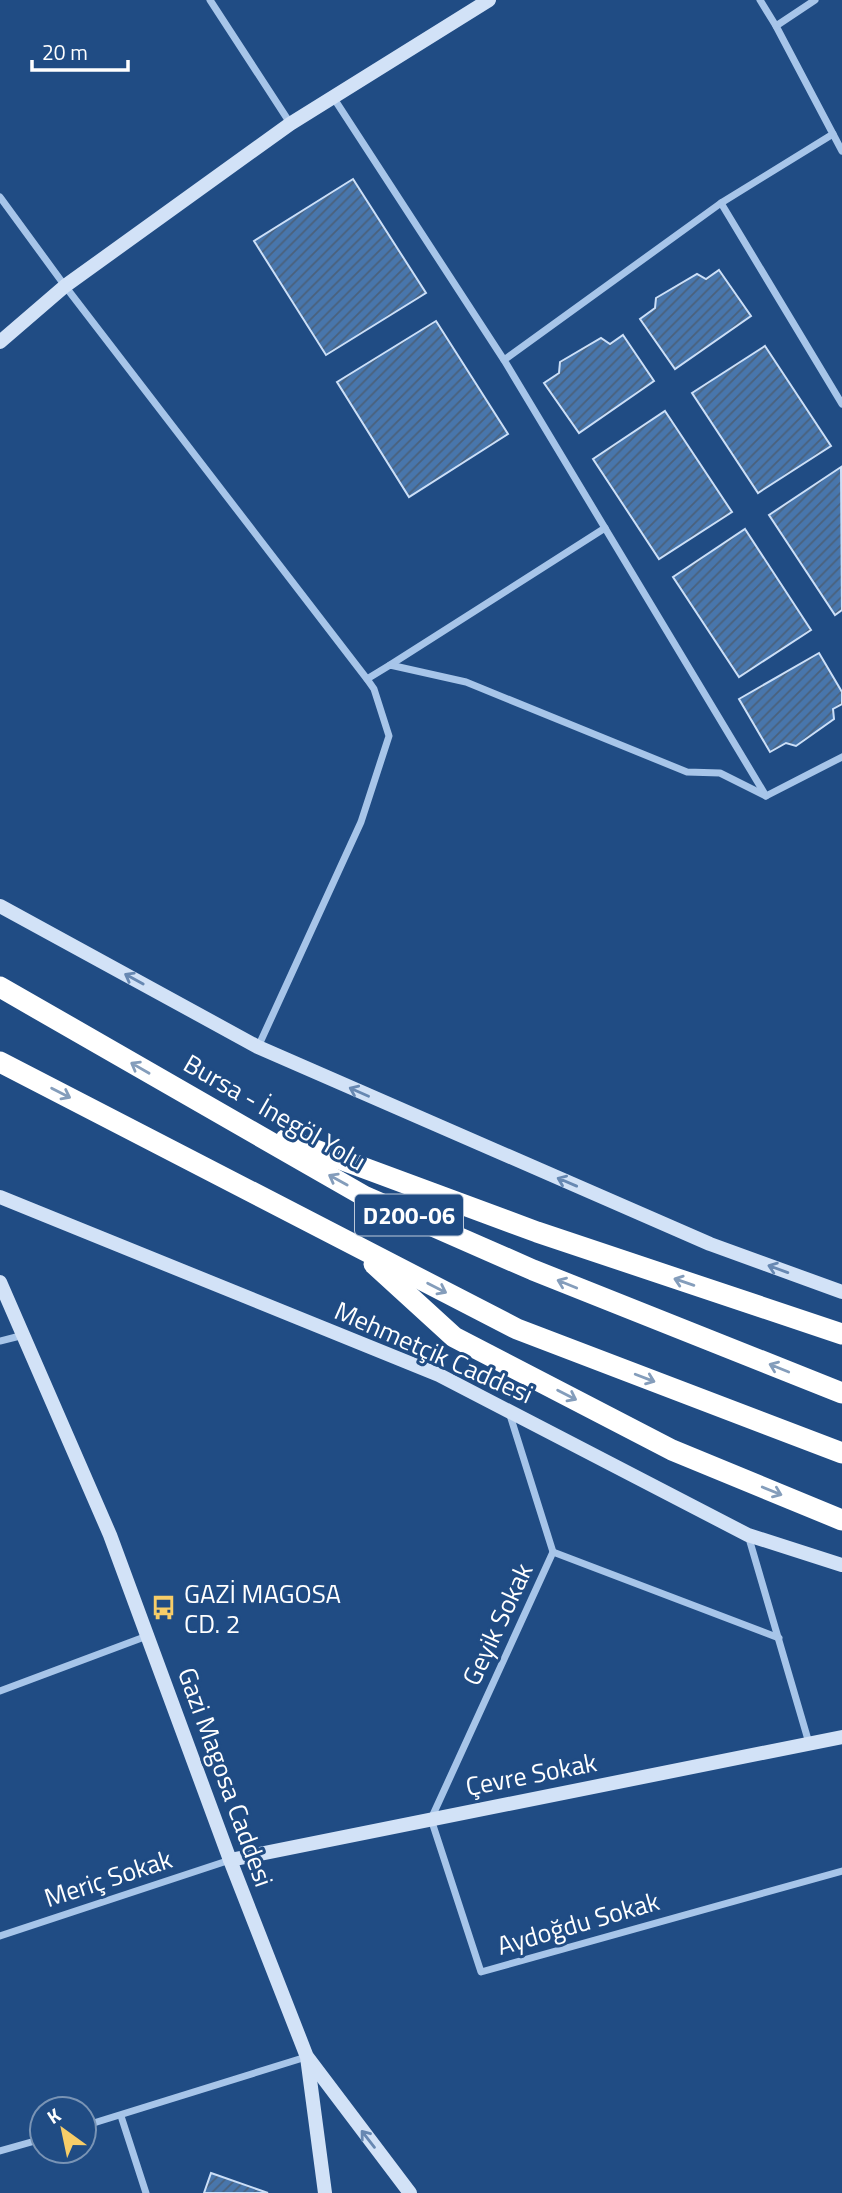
<svg xmlns="http://www.w3.org/2000/svg" width="842" height="2193" font-family="'Titillium Web',sans-serif">
<style>
.building{fill:url(#building-hatch);stroke:#ccdff7;stroke-width:2}
.lines{fill:none;stroke-linecap:round;stroke-linejoin:round}
.street{stroke:#a7c5e9;stroke-width:7}
.secondary{stroke:#d2e2f7;stroke-width:14}
.highway{stroke:#fff;stroke-width:21}
.oneway{stroke:#6788b2}
.oneway2{stroke:#849dbb}
.labels{text-anchor:middle;dominant-baseline:central;stroke-width:6;stroke-linejoin:round;paint-order:stroke}
.shield{fill:#204c84;stroke:#bcc9da;stroke-width:2}
.shield-label{font-size:24px;font-weight:bold;fill:#fff}
.street-label{font-size:26px;fill:#fff;stroke:#204c84}
.poi-label{font-size:26px;fill:#fff;stroke:#204c84;text-anchor:start}
</style>
<defs>
<pattern id="building-hatch" width="6" height="6" patternUnits="userSpaceOnUse" patternTransform="scale(1.75)"><rect width="6" height="6" fill="#4876ac"/><path d="M-1 1l2-2M0 6l6-6M5 7l2-2" fill="none" stroke="#4a617c"/></pattern>
</defs>
<rect width="100%" height="100%" fill="#204c84"/>
<g class="building">
<path d="M 353,179 L 426,293 L 326,355 L 254,241 Z"/>
<path d="M 719,270 L 751,316 L 675,369 L 640,319 L 655,308 L 656,298 L 697,274 L 706,279 Z"/>
<path d="M 436,321 L 508,434 L 409,497 L 337,382 Z"/>
<path d="M 623,335 L 654,381 L 579,433 L 544,383 L 559,373 L 560,362 L 601,338 L 610,344 Z"/>
<path d="M 765,346 L 831,446 L 758,493 L 692,393 Z"/>
<path d="M 665,411 L 732,512 L 659,559 L 593,459 Z"/>
<path d="M 841,467 L 842,610 L 835,615 L 769,515 Z"/>
<path d="M 745,529 L 811,630 L 739,677 L 673,577 Z"/>
<path d="M 819,653 L 842,692 L 842,704 L 833,709 L 834,719 L 796,746 L 786,743 L 770,752 L 739,699 Z"/>
<path d="M 211,2173 L 268,2193 L 204,2193 Z"/>
</g>
<g class="lines">
<g class="street">
<path d="M 210,0 L 290,123"/>
<path d="M 776,26 L 815,0"/>
<path d="M 333,97 L 504,360 L 766,796"/>
<path d="M 833,134 L 842,151"/>
<path d="M 0,197 L 65,286 L 367,679 L 374,689 L 389,736 L 361,822 L 258,1047"/>
<path d="M 721,203 L 842,404"/>
<path d="M 504,360 L 721,203 L 833,134 L 776,26 L 760,0"/>
<path d="M 390,665 L 605,528"/>
<path d="M 367,679 L 390,665 L 466,682 L 687,772 L 720,773 L 766,796 L 842,757"/>
<path d="M 0,1341 L 24,1335"/>
<path d="M 509,1412 L 553,1552"/>
<path d="M 748,1535 L 809,1743"/>
<path d="M 779,1638 L 553,1552 L 431,1819 L 481,1972 L 842,1871"/>
<path d="M 0,1691 L 147,1636"/>
<path d="M 0,1936 L 230,1860"/>
<path d="M 121,2116 L 146,2193"/>
<path d="M 84,2126 L 306,2057"/>
<path d="M 0,2151 L 42,2139"/>
</g>
<g class="secondary">
<path d="M 0,342 L 65,286 L 290,124 L 489,0"/>
<path d="M 0,906 L 258,1047 L 710,1244 L 842,1292"/>
<path d="M 0,1197 L 439,1375 L 748,1535 L 842,1565"/>
<path d="M 0,1282 L 110,1535 L 230,1860 L 307,2057 L 325,2193"/>
<path d="M 230,1860 L 842,1737"/>
<path d="M 308,2058 L 410,2193"/>
</g>
<g class="highway">
<path d="M 0,987 L 364,1196 L 533,1270 L 842,1393"/>
<path d="M 0,1062 L 517,1329 L 842,1453"/>
<path d="M 286,1139 L 537,1232 L 842,1334"/>
<path d="M 374,1264 L 454,1337 L 672,1450 L 842,1520"/>
</g>
</g>
<defs><path id="oneway-shaft" d="M-6 0H5M1.5-3L5.5 0L1.5 3" fill="none" stroke-width="1.6" stroke-linecap="round" stroke-linejoin="round" transform="scale(1.75)"/></defs>
<g class="oneway">
<use href="#oneway-shaft" transform="translate(134 979) rotate(-151)"/>
<use href="#oneway-shaft" transform="translate(359 1092) rotate(-156)"/>
<use href="#oneway-shaft" transform="translate(567 1182) rotate(-157)"/>
<use href="#oneway-shaft" transform="translate(778 1269) rotate(-160)"/>
<use href="#oneway-shaft" transform="translate(368 2139) rotate(-128)"/>
</g>
<g class="oneway2">
<use href="#oneway-shaft" transform="translate(140 1068) rotate(-150)"/>
<use href="#oneway-shaft" transform="translate(61 1093) rotate(27)"/>
<use href="#oneway-shaft" transform="translate(338 1180) rotate(-151)"/>
<use href="#oneway-shaft" transform="translate(684 1282) rotate(-161)"/>
<use href="#oneway-shaft" transform="translate(567 1284) rotate(-158)"/>
<use href="#oneway-shaft" transform="translate(437 1288) rotate(27)"/>
<use href="#oneway-shaft" transform="translate(779 1368) rotate(-158)"/>
<use href="#oneway-shaft" transform="translate(645 1378) rotate(21)"/>
<use href="#oneway-shaft" transform="translate(567 1395) rotate(27)"/>
<use href="#oneway-shaft" transform="translate(772 1491) rotate(22)"/>
</g>
<defs>
<symbol id="bus-bare" viewBox="-9 -9 18 18"><path d="M-5-6H5V4H4V6H2V4H-2V6H-4V4H-5ZM-3.5-4V0h7V-4ZM-3.5 1.2v1.5H-2V1.2ZM2 1.2v1.5H3.5V1.2Z" fill="#f7cd68" stroke="#204c84" stroke-width="2.5" paint-order="stroke"/></symbol>
</defs>
<g fill-rule="evenodd">
<use href="#bus-bare" x="146" y="1590" width="35" height="35"/>
</g>
<g class="labels">
<rect class="shield" x="355" y="1194.5" width="108" height="41" rx="5"/>
<g class="shield-label">
<text x="409" y="1215">D200-06</text>
</g>
<g class="street-label">
<text transform="translate(275 1112) rotate(30)">Bursa - İnegöl Yolu</text>
<text transform="translate(434 1352) rotate(24)">Mehmetçik Caddesi</text>
<text transform="translate(497 1624) rotate(-65)">Geyik Sokak</text>
<text transform="translate(531 1774) rotate(-11)">Çevre Sokak</text>
<text transform="translate(226 1777) rotate(70)">Gazi Magosa Caddesi</text>
<text transform="translate(108 1878) rotate(-18)">Meriç Sokak</text>
<text transform="translate(578 1923) rotate(-16)">Aydoğdu Sokak</text>
</g>
<g class="poi-label">
<text x="184" y="1593">GAZİ MAGOSA<tspan x="184" dy="30">CD. 2</tspan></text>
</g>
</g>
<g transform="translate(63 2130) rotate(327)"><circle r="33" fill="#204c84" stroke="#7994b5" stroke-width="2"/>
<path d="M0-5L12 26L0 18L-12 26Z" fill="#f7cd68"/>
<text y="-10" font-size="19" font-weight="bold" text-anchor="middle" fill="#ffffff">K</text>
</g>
<path d="M32 60v10h96v-10" fill="none" stroke="#ffffff" stroke-width="3.5"/>
<text x="42" y="60" font-size="21" fill="#ffffff" stroke="#204c84" stroke-width="5" paint-order="stroke">20 m</text>
</svg>
